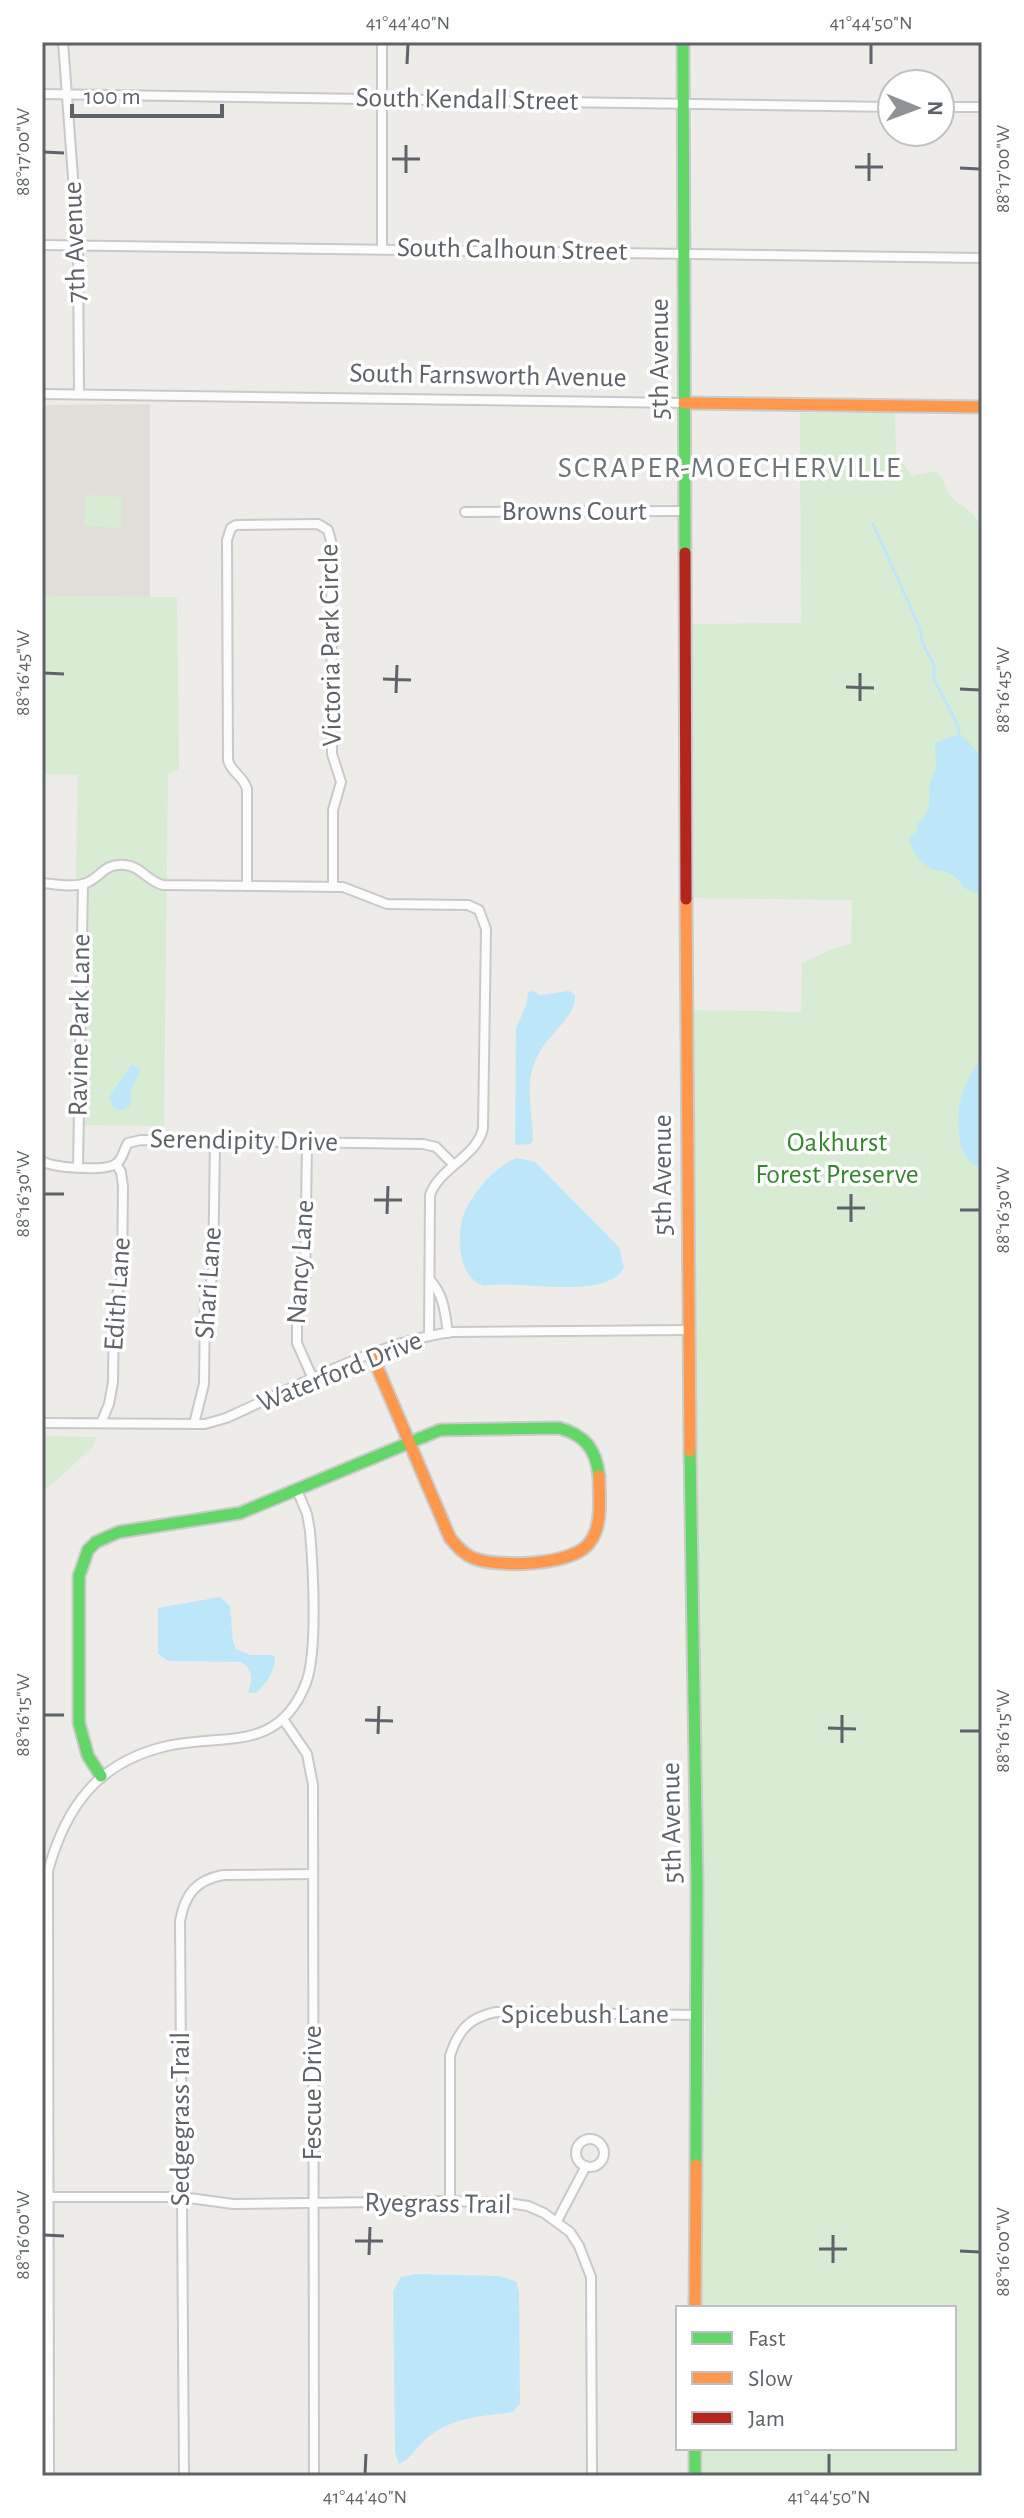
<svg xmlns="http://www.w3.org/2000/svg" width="1024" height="2518" font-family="'Alegreya Sans',sans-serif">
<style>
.education{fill:#e1ded9}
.green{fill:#d8ebd3}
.water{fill:#bde7f8}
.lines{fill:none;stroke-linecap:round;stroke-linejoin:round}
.stream{stroke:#bde7f8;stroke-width:3}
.street-casing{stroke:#cac9ca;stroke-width:12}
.fast-casing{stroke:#cacbcb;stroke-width:15}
.slow-casing{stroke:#cacbcb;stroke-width:15}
.jam-casing{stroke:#cacbcb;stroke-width:15}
.street{stroke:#fcfcfc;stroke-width:8}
.fast{stroke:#63d668;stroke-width:11}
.slow{stroke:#ff974d;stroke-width:11}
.jam{stroke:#b3261e;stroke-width:11}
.ticks{fill:none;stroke:#5d6368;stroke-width:3}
.labels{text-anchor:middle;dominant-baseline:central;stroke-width:7;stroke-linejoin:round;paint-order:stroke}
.street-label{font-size:28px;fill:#5d6368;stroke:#fff}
.park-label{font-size:28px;fill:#36862e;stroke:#fff}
.neighbourhood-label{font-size:30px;letter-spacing:2px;fill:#6e767a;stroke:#fff}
.neatline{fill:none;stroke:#5d6368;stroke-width:3}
.ticks-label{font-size:20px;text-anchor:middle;fill:#5d6368}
</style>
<rect width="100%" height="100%" fill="#eeece9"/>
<path class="education" d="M 150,404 L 150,597 L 42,596 L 42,405 Z"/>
<g class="green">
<path d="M 800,413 L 895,413 L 896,454 L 912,476 L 936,471 C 945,478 943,486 949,494 C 958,506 969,506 978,522 L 982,522 L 982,2476 L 703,2476 L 703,2448 L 954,2448 L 954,2308 L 702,2308 L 705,2025 L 691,1010 L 801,1012 L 802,963 L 834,948 L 851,944 L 852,900 L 691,898 L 689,624 L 801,623 Z"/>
<path d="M 86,495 L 122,497 L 121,528 L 84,526 Z"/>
<path d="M 42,596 L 177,597 L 179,770 L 168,774 L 164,1126 L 84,1125 L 88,879 L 76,877 L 78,775 L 42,774 Z"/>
<path d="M 42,1436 L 96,1437 L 93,1447 L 42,1493 Z"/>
</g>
<g class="water">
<path d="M 959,734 L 969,742 L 982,759 L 982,894 C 957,889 967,885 951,874 C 944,870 939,872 932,869 C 921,864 912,852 909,839 L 917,831 L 917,823 L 922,821 L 929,807 L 930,784 L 936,768 L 935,743 Z"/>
<path d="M 532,991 L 540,995 L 569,991 L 575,995 C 578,1014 548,1035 539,1053 C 522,1085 533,1108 533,1141 L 530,1144 L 515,1145 L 516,1028 L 527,1003 L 528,992 Z"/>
<path d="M 982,1058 L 982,1167 C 957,1165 956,1121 960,1102 C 963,1086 972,1071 982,1058 Z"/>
<path d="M 132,1064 L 139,1068 L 140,1072 L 132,1086 L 130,1106 L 120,1111 L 113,1107 L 109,1097 Z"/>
<path d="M 517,1158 L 535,1162 L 619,1247 L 624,1267 C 607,1302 519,1279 484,1286 C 456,1277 455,1229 467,1207 C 476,1189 498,1164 517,1158 Z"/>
<path d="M 220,1597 L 230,1606 L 233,1642 L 236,1649 L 250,1655 L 272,1655 L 275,1657 C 275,1672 267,1683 256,1693 L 248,1693 C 252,1681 254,1670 241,1662 L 169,1661 L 158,1654 L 158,1608 Z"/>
<path d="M 416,2274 L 500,2276 L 517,2282 L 519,2293 L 520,2403 L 513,2412 C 482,2416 452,2417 427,2438 C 417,2446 410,2460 399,2464 L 395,2453 L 393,2291 L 401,2277 Z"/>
</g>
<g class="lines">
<path class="stream" d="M 873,524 L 919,626 L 923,644 L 934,665 L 934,679 L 958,726 L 959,734"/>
<defs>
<g id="street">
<path d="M 63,42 L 78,245 L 79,394"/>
<path d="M 382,42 L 382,249"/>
<path d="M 42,94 L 892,107"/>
<path d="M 940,107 L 982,107"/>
<path d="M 42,245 L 982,258"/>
<path d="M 42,394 L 684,403"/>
<path d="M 465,512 L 683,511"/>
<path d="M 42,883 C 55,884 74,888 86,883 C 102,877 103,863 125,865 C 141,866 148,882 163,885 L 343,887 L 387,904 L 468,905 L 479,910 L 486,929 L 483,1128 C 478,1156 439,1168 430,1195 L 429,1335"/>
<path d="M 247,886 L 247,789 C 243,775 231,773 228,760 L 227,540 L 231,528 L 236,525 L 318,524 L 328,530 L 331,541 L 332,754 L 341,782 L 333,810 L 333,887"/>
<path d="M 307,1142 L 305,1281 L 297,1306 L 297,1343 L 313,1379"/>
<path d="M 42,1161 C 52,1168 102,1171 114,1165 C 123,1161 123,1150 128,1143 L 141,1140 L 423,1144 L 436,1147 L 454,1165"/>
<path d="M 78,1167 L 83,884"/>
<path d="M 430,1280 C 444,1295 445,1313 448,1333"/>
<path d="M 42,1423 L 205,1424 L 226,1418 C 296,1387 377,1342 452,1332 L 688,1330"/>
<path d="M 101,1423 L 109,1404 L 113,1382 L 114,1306 L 122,1277 L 123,1186 L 121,1172 L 116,1164"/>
<path d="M 194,1424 L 204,1384 L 205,1300 L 213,1275 L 215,1141"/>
<path d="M 283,1719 L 307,1754 L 313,1785 L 314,2476"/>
<circle cx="590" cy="2153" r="14"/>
<path d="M 49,2197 L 182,2197 L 233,2204 L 450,2201 L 508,2203 L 528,2206 L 544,2213 L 570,2232 L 579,2246 L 591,2277 L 592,2476"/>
<path d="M 450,2201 L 450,2056 C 458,2030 470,2017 496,2012 L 696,2015"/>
<path d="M 557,2221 L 586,2166"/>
<path d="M 49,2476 L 48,1871 C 66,1806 98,1762 167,1746 C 224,1733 278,1754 306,1683 C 318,1652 313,1566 310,1531 L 307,1514 L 297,1490"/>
<path d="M 184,2476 L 180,1921 C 185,1894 196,1880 223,1875 L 313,1874"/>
</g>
<g id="fast">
<path d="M 683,42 L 685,553"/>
<path d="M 690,1451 L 697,1884 L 696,2165"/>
<path d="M 101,1776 L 88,1756 L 79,1723 L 79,1576 L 88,1550 L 96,1542 L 119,1532 L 240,1513 L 440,1430 L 559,1428 C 585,1435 596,1449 599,1476"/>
<path d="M 695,2448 L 695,2476"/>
</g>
<g id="slow">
<path d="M 684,403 L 982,407"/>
<path d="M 686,899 L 690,1451"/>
<path d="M 372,1355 L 450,1538 C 457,1546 463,1554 473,1558 C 498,1568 574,1566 590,1542 C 603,1525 599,1497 599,1476"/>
<path d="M 695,2308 L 696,2165"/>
</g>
<path id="jam" d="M 685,553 L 686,899"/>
</defs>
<use href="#street" class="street-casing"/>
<use href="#fast" class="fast-casing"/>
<use href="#slow" class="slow-casing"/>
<use href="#jam" class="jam-casing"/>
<use href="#street" class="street"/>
<use href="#fast" class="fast"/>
<use href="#slow" class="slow"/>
<use href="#jam" class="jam"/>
</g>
<path class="ticks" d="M 407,64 L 408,44M 871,64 L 871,44M 44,152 L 64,153M 392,159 L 420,159M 855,167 L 883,167M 960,168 L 980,169M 406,173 L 406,145M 869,181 L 869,153M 44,673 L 64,674M 383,679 L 411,680M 846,687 L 874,688M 960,689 L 980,690M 396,693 L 397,665M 860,701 L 860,673M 44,1194 L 64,1194M 374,1200 L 402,1200M 837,1208 L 865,1208M 960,1210 L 980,1210M 387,1214 L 388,1186M 851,1222 L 851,1194M 44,1715 L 64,1715M 365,1720 L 393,1721M 828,1728 L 856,1729M 960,1731 L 980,1731M 378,1734 L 379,1706M 842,1743 L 842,1715M 44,2235 L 64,2236M 355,2241 L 383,2241M 819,2249 L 847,2249M 960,2251 L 980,2252M 369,2255 L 370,2227M 833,2263 L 833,2235M 365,2474 L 366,2454M 829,2474 L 829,2454"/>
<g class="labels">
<g class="street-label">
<text transform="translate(467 100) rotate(1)">South Kendall Street</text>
<text transform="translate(75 242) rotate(-92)">7th Avenue</text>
<text transform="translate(512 250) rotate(1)">South Calhoun Street</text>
<text transform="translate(660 359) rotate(-90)">5th Avenue</text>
<text transform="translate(488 376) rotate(1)">South Farnsworth Avenue</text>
<text x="574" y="512">Browns Court</text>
<text transform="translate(331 645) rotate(-91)">Victoria Park Circle</text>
<text transform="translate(80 1025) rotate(-89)">Ravine Park Lane</text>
<text transform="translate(244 1141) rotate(1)">Serendipity Drive</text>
<text transform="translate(663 1175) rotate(-90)">5th Avenue</text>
<text transform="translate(301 1262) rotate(-86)">Nancy Lane</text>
<text transform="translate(209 1283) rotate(-86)">Shari Lane</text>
<text transform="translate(118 1294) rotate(-86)">Edith Lane</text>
<text transform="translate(340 1372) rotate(-22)">Waterford Drive</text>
<text transform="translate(672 1823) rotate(-91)">5th Avenue</text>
<text x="585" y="2015">Spicebush Lane</text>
<text transform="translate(313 2093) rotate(-90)">Fescue Drive</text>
<text transform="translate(181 2119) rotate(-90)">Sedgegrass Trail</text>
<text transform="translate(438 2204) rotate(1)">Ryegrass Trail</text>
</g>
<g class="park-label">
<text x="837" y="1143">Oakhurst<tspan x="837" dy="32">Forest Preserve</tspan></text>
</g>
<g class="neighbourhood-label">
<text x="730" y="468">SCRAPER-MOECHERVILLE</text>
</g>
</g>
<rect width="1024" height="2518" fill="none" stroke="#ffffff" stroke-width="88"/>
<rect x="676" y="2306" width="280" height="144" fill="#ffffff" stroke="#bec1c3" stroke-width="2"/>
<rect x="692" y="2332" width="40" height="12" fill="#63d668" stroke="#bec1c3" stroke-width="2"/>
<text x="748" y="2346" font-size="24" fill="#5d6368">Fast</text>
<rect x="692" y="2372" width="40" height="12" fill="#ff974d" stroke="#bec1c3" stroke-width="2"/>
<text x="748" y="2386" font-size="24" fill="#5d6368">Slow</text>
<rect x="692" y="2412" width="40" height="12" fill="#b3261e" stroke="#bec1c3" stroke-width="2"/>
<text x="748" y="2426" font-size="24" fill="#5d6368">Jam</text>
<g transform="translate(916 108) rotate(91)"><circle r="38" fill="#ffffff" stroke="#bec1c3" stroke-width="2"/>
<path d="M0-6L14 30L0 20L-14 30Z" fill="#909395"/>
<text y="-12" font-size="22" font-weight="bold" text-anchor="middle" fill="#5d6368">N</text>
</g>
<path d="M72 104v12h150v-12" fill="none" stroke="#5d6368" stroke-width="4"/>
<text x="84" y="104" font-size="24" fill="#5d6368" stroke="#ffffff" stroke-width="6" paint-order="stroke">100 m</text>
<rect x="44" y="44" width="936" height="2430" class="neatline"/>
<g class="ticks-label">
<text x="408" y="29">41°44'40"N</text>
<text x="871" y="29">41°44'50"N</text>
<text transform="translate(22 152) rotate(-90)" y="7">88°17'00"W</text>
<text transform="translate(1002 169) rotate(-90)" y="7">88°17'00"W</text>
<text transform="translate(22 673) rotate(-90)" y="7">88°16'45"W</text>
<text transform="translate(1002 690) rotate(-90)" y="7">88°16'45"W</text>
<text transform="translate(22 1194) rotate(-90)" y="7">88°16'30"W</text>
<text transform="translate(1002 1210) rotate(-90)" y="7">88°16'30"W</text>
<text transform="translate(22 1715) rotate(-90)" y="7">88°16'15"W</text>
<text transform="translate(1002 1731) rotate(-90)" y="7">88°16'15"W</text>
<text transform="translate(22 2235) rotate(-90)" y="7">88°16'00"W</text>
<text transform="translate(1002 2252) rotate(-90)" y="7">88°16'00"W</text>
<text x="365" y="2503">41°44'40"N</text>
<text x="829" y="2503">41°44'50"N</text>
</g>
</svg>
